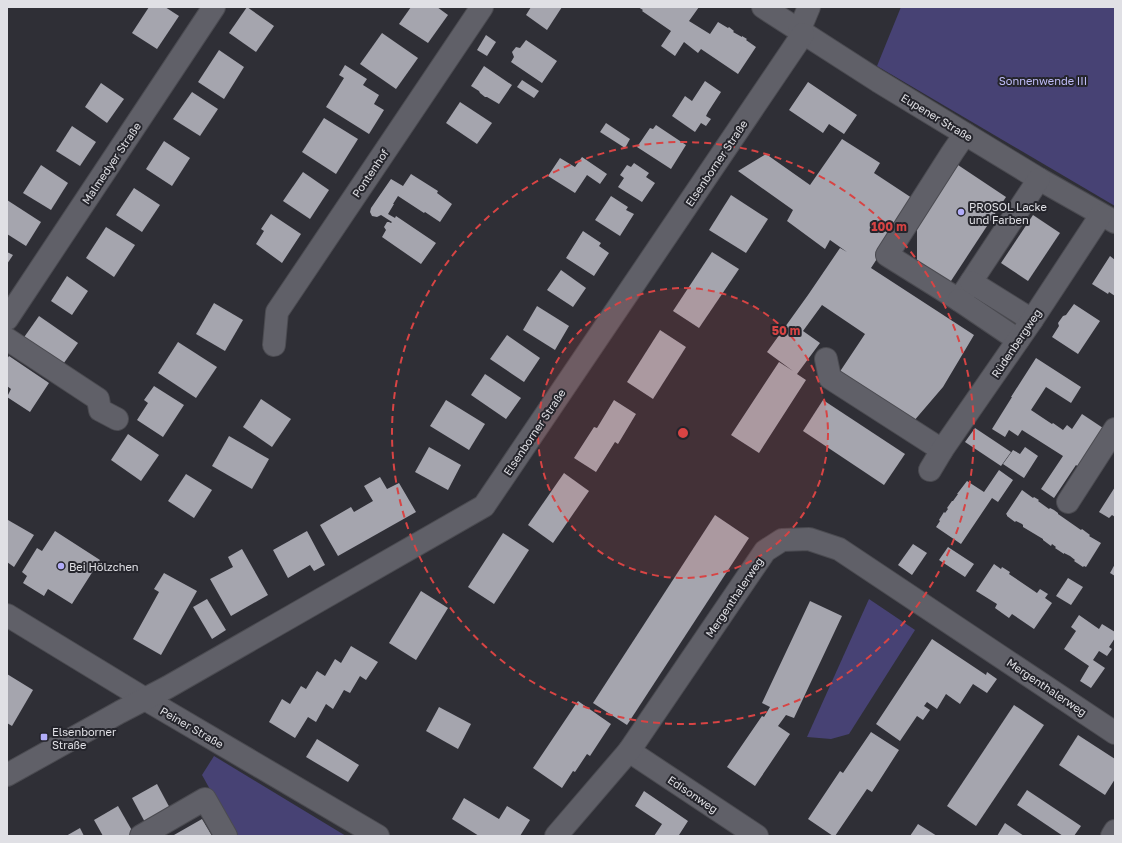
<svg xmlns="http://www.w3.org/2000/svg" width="1122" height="843" font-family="'Golos Text',sans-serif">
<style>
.green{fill:#474274}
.building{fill:#a5a5ae}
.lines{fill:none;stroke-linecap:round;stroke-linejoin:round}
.minor-casing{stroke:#4b4b51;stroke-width:24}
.minor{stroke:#606068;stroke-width:22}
.ring{fill:none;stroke:#d84444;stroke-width:2;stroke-dasharray:7 5}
.poi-dot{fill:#b2adf9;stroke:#25252c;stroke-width:1.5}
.labels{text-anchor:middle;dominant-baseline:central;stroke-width:4;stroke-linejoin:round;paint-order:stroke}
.park-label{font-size:11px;fill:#bfbcf7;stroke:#25252c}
.street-label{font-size:11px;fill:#e0e0e5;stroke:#25252c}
.poi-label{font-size:11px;fill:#e0e0e5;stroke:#25252c;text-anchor:start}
.centre{fill:#d84444;stroke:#25252c;stroke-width:2}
.ring-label{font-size:12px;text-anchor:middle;font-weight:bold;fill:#d84444;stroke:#25252c;stroke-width:4;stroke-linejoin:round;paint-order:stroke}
</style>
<rect width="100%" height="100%" fill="#2f2f36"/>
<g class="green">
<path d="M 901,7 L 1115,7 L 1115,206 L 877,66 Z"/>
<path d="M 869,599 L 915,630 L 849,734 L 831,739 L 807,737 Z"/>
<path d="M 214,756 L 346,836 L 236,836 L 202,775 Z"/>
</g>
<g class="building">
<path d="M 149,7 L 165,7 L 179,16 L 157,49 L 132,33 Z"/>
<path d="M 247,7 L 274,26 L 256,52 L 229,33 Z"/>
<path d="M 411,7 L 437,7 L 448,15 L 428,43 L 399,24 Z"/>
<path d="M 531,7 L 562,7 L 547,30 L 526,15 Z"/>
<path d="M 638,7 L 699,7 L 689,21 L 710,34 L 718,22 L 728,28 L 729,27 L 734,31 L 733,32 L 742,37 L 742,36 L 747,39 L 746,40 L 756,47 L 738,74 L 701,49 L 698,53 L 684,42 L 675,56 L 661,46 L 671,31 L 642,11 L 643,10 Z"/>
<path d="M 382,33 L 418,58 L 396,89 L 360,64 Z"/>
<path d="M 486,35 L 496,42 L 487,56 L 477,50 Z"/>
<path d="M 526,40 L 557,61 L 542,83 L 511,62 L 514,57 L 512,52 L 516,47 L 520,48 Z"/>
<path d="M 219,50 L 244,67 L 224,99 L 198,82 Z"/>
<path d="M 345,65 L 367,79 L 363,85 L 379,95 L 374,104 L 384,110 L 369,134 L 326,107 L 344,78 L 339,75 Z"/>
<path d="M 484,66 L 512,85 L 499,104 L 487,97 L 485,97 L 480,93 L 479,91 L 471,86 Z"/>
<path d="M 522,80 L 539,91 L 534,98 L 517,87 Z"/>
<path d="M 705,81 L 721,92 L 708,112 L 706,116 L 711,119 L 706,126 L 701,123 L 695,132 L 672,116 L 685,96 L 692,101 Z"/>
<path d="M 808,82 L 857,115 L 844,134 L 829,124 L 823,133 L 789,110 Z"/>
<path d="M 101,83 L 124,99 L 107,123 L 85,107 Z"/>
<path d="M 192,92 L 218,109 L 200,136 L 173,119 Z"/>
<path d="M 460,102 L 492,123 L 477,144 L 446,123 Z"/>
<path d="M 324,118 L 358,139 L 336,174 L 302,152 Z"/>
<path d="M 606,123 L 630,139 L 625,148 L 600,132 Z"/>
<path d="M 656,125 L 686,145 L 671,169 L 637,147 L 650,128 L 653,129 Z"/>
<path d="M 72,126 L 96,142 L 80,166 L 56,151 Z"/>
<path d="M 842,139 L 880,163 L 874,173 L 915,200 L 871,268 L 974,335 L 943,387 L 913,422 L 839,373 L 865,334 L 822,305 L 803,331 L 820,343 L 797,374 L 806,380 L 759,453 L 731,435 L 779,362 L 793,371 L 767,352 L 808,295 L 840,248 L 847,252 L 830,240 L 825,249 L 787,221 L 793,210 L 738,171 L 766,154 L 810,185 Z"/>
<path d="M 164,141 L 190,158 L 172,186 L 146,169 Z"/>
<path d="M 582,157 L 607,174 L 600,184 L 587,175 L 575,193 L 548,176 L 560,158 L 575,167 Z"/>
<path d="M 634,163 L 649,173 L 646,177 L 655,183 L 642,202 L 618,187 L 624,178 L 620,175 L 627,165 L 631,167 Z"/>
<path d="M 41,165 L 68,183 L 51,210 L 23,193 Z"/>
<path d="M 958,165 L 1006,197 L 949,284 L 917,263 L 917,228 Z"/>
<path d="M 303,172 L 329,190 L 310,219 L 283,201 Z"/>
<path d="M 411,174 L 438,191 L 437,193 L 452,204 L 440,222 L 425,212 L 424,213 L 398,196 L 393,204 L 394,204 L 388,214 L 395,218 L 396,216 L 436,243 L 421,264 L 382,237 L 386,230 L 384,227 L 387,222 L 389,222 L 391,223 L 392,222 L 381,215 L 377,217 L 372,216 L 370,212 L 371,208 L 391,179 L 403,186 Z"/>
<path d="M 134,188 L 160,205 L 142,232 L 116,215 Z"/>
<path d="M 731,195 L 768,219 L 746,253 L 709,230 Z"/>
<path d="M 611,196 L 628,207 L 626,210 L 634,214 L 620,236 L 595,220 Z"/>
<path d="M 7,200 L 41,222 L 26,246 L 7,234 Z"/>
<path d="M 271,214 L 301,234 L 282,263 L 256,244 L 264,231 L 261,229 Z"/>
<path d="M 1033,215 L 1060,233 L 1028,281 L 1001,263 Z"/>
<path d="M 106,227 L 135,245 L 114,277 L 86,258 Z"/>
<path d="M 583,231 L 601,243 L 599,246 L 609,253 L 594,276 L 566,258 Z"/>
<path d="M 7,252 L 13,255 L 7,264 Z"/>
<path d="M 712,252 L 739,269 L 699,328 L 673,311 Z"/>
<path d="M 1110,256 L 1115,260 L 1115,296 L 1109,292 L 1108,294 L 1092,284 Z"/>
<path d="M 561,270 L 586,288 L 573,307 L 547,290 Z"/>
<path d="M 67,276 L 88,291 L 72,315 L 51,301 Z"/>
<path d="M 214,303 L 243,320 L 225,351 L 196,334 Z"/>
<path d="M 1074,304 L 1100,321 L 1078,354 L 1052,337 L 1059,326 L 1058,323 L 1063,316 L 1066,315 Z"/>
<path d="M 537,306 L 569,326 L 555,350 L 523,330 Z"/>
<path d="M 39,316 L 78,343 L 59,370 L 20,343 Z"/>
<path d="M 660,330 L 686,347 L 653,399 L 627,382 Z"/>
<path d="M 507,335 L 540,358 L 524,382 L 490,359 Z"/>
<path d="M 178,342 L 217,367 L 196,398 L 158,373 Z"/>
<path d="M 9,356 L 49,383 L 30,412 L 7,397 L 11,389 L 7,386 L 7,359 Z"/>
<path d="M 1036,358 L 1081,387 L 1071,403 L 1046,387 L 1031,410 L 1052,424 L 1053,423 L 1063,430 L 1067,425 L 1072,429 L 1082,414 L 1106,430 L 1081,469 L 1076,465 L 1054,498 L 1041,489 L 1063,456 L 1022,430 L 1018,436 L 1009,430 L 1005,437 L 992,429 L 1012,397 L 1011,397 Z"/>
<path d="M 485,374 L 521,398 L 506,419 L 471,395 Z"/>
<path d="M 154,386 L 184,405 L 163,437 L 137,420 L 148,403 L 144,400 Z"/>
<path d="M 261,399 L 291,419 L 272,447 L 243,427 Z"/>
<path d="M 446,400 L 485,424 L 469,450 L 430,426 Z"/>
<path d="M 614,400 L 636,414 L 618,444 L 615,442 L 596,472 L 574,458 L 594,427 L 597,428 Z"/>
<path d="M 823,400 L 905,454 L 884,485 L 803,431 Z"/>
<path d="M 975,428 L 1011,452 L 1001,466 L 965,442 Z"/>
<path d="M 128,434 L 159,455 L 141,481 L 111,460 Z"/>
<path d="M 229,436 L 269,459 L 252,489 L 212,466 Z"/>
<path d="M 429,447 L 461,465 L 448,490 L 415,472 Z"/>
<path d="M 1025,447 L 1038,456 L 1024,478 L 1003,464 L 1013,450 L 1020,454 Z"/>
<path d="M 999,470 L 1013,480 L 998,502 L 992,498 L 961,544 L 936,527 L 940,521 L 939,520 L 944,512 L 945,513 L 948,509 L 947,508 L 952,501 L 953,501 L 958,494 L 957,494 L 967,481 L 984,492 Z"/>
<path d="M 564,473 L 589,491 L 553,543 L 528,525 Z"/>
<path d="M 186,474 L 212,490 L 194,518 L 168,501 Z"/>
<path d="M 380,477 L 387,489 L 399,483 L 416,512 L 338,556 L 320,525 L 351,507 L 354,512 L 373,501 L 364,486 Z"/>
<path d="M 1115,487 L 1115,517 L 1112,515 L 1109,518 L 1099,512 Z"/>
<path d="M 1022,490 L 1033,498 L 1034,497 L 1039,500 L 1038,501 L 1049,509 L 1050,508 L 1054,510 L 1058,513 L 1058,514 L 1081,530 L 1082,529 L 1090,535 L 1089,536 L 1101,543 L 1086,567 L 1084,566 L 1083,567 L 1074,561 L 1075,560 L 1070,556 L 1064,553 L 1064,554 L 1055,548 L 1056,547 L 1052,544 L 1051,546 L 1043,540 L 1043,539 L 1023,527 L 1023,525 L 1022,524 L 1016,521 L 1015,522 L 1007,516 L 1007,515 L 1006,514 Z"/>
<path d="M 715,515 L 749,538 L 627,725 L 593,703 Z"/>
<path d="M 8,520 L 34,535 L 14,567 L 7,562 L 7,522 Z"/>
<path d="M 55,531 L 100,560 L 72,604 L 48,589 L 44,596 L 23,583 L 27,576 L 22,572 L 37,548 L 42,551 Z"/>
<path d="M 307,531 L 325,565 L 314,571 L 310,565 L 288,578 L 273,550 Z"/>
<path d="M 503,533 L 529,550 L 494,604 L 468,587 Z"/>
<path d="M 913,544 L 927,553 L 912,575 L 898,565 Z"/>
<path d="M 948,547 L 974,564 L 965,577 L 939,560 Z"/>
<path d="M 242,549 L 268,595 L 231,616 L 210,579 L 233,567 L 228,557 Z"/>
<path d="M 994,564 L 1001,569 L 1002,567 L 1010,572 L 1009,574 L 1037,593 L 1040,589 L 1048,594 L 1045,598 L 1052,603 L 1034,629 L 1012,614 L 1009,618 L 995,608 L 997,604 L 976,591 Z"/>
<path d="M 1115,564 L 1115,576 L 1110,573 Z"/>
<path d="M 164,573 L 197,591 L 161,655 L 133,639 L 159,592 L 154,589 Z"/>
<path d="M 1068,578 L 1083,587 L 1071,605 L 1056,596 Z"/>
<path d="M 421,591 L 448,608 L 416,660 L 389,643 Z"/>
<path d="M 207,599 L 226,630 L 212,639 L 193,607 Z"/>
<path d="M 810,601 L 842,616 L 794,718 L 786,715 L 778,726 L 790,734 L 755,786 L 727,767 L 762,716 L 764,717 L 770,707 L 762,703 Z"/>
<path d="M 1079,615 L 1099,629 L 1102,624 L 1115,632 L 1115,638 L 1109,647 L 1112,649 L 1107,656 L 1099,651 L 1093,660 L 1105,668 L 1091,688 L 1080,681 L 1089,666 L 1064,649 L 1076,631 L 1071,627 Z"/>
<path d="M 932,639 L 986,675 L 987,672 L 997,679 L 987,693 L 973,684 L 960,704 L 946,694 L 937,709 L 927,702 L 924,706 L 930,710 L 923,720 L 917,716 L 900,741 L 876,724 Z"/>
<path d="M 351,646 L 378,662 L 366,680 L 360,676 L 350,693 L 344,690 L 333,709 L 326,704 L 316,722 L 308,717 L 295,738 L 269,722 L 282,699 L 290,704 L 301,686 L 306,689 L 317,671 L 325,676 L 335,659 L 341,663 Z"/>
<path d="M 7,674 L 33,690 L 12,726 L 7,723 Z"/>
<path d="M 578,701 L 611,724 L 590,756 L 587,754 L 575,772 L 573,771 L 562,788 L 533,768 Z"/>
<path d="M 1014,705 L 1044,725 L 976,826 L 947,806 Z"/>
<path d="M 439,707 L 471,724 L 458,749 L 426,731 Z"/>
<path d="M 871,732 L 899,750 L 872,792 L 867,789 L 835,836 L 833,836 L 808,819 L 840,771 L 843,773 Z"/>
<path d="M 1078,735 L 1115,759 L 1115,779 L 1105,795 L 1059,765 Z"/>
<path d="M 317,739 L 359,765 L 348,782 L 306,757 Z"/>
<path d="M 157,784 L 172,812 L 147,826 L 132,798 Z"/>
<path d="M 1027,790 L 1081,826 L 1074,836 L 1063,836 L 1017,805 Z"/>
<path d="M 644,791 L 688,821 L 679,835 L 680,836 L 654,836 L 662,824 L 635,806 Z"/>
<path d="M 464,798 L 499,819 L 507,806 L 530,820 L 520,836 L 479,836 L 452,819 Z"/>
<path d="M 118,806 L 134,834 L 130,836 L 103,836 L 94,820 Z"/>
<path d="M 202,819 L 212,836 L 175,836 L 174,835 Z"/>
<path d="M 1005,823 L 1024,836 L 997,836 Z"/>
<path d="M 918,824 L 937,836 L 910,836 Z"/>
<path d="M 80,828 L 84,836 L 66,836 Z"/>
</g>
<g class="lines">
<defs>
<g id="minor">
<path d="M 763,7 L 878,81 L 1039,179 L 1115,222"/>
<path d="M 799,31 L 809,7"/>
<path d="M 965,134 L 952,153 L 887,255 L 959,300 L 1039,179"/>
<path d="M 971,282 L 1032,320"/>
<path d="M 959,300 L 1018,340"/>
<path d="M 7,319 L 214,7"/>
<path d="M 7,339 L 98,399 L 100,410 L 117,419"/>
<path d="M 274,345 L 277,312 L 482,7"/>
<path d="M 826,359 L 830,378 L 942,450"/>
<path d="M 930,470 L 942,450 L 1032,320 L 1101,215"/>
<path d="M 1068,502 L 1115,429"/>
<path d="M 7,615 L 145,699 L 378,836"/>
<path d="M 629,751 L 757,836"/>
<path d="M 7,775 L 120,712 L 168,687 L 484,506 L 803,34"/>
<path d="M 141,836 L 205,799 L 226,836"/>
<path d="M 556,836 L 629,751 L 765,551 L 782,540 L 809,539 L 839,549 L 1115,733"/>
<path d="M 1112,836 L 1115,831"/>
</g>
</defs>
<use href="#minor" class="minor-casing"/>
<use href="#minor" class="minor"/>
</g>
<circle cx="683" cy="433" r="145" fill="#d84444" fill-opacity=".12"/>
<g class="ring">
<circle cx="683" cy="433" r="145"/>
<circle cx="683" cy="433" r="291"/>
</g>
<g class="poi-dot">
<circle cx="961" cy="212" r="4"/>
<circle cx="61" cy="566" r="4"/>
<rect x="40" y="733" width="8" height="8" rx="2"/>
</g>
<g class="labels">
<g class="park-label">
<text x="1043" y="80">Sonnenwende III</text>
</g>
<g class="street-label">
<text transform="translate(937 117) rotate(31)">Eupener Straße</text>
<text transform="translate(111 163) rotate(-56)">Malmedyer Straße</text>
<text transform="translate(716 163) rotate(-56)">Elsenborner Straße</text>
<text transform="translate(370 173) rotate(-56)">Pontenhof</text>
<text transform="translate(1016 343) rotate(-56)">Rüdenbergweg</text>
<text transform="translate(534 432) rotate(-56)">Elsenborner Straße</text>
<text transform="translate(734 597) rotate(-56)">Mergenthalerweg</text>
<text transform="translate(1047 687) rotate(34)">Mergenthalerweg</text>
<text transform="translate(192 727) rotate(30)">Peiner Straße</text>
<text transform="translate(693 794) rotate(34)">Edisonweg</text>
</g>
<g class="poi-label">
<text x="969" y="206">PROSOL Lacke<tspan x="969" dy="13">und Farben</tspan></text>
<text x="69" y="566">Bei Hölzchen</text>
<text x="52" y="731">Elsenborner<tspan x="52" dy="13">Straße</tspan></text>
</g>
</g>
<circle cx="683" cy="433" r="6" class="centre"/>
<g class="ring-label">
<text x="889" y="231">100 m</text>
<text x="786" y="335">50 m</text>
</g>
<rect width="1122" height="843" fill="none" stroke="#e0e0e5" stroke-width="16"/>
</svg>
